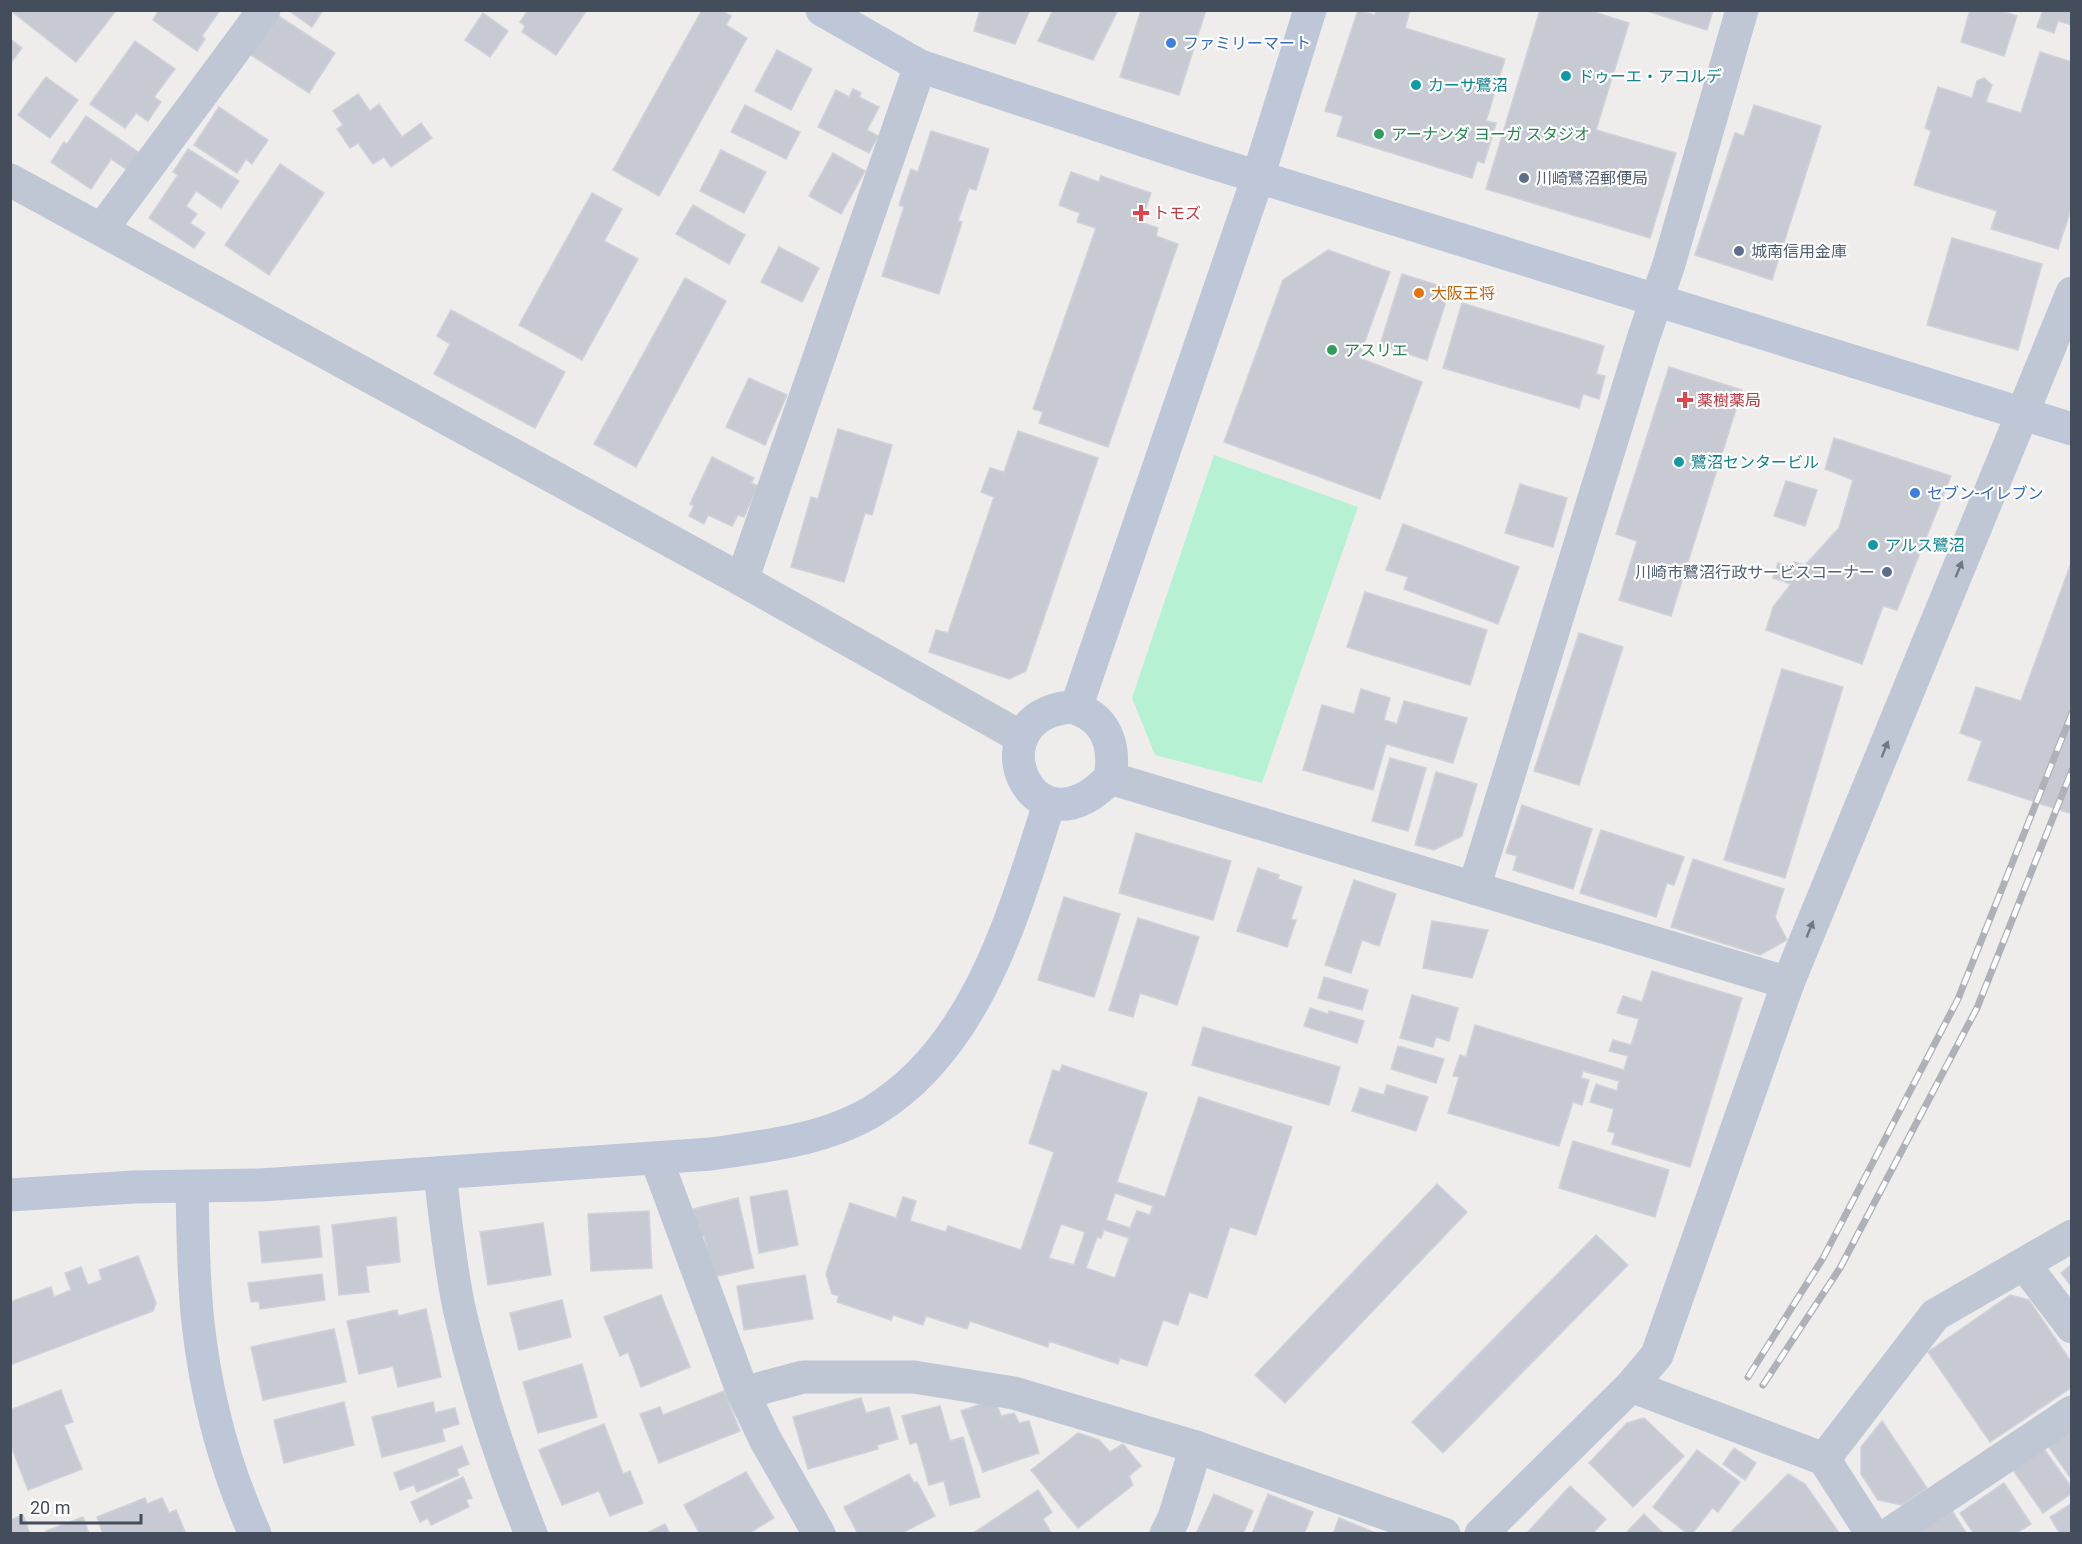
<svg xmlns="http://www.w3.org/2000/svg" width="2082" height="1544" font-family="Roboto,'Noto Sans JP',sans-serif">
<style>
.garden{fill:#b6f1d4}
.building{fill:#c8cad3;stroke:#d0d1d9;stroke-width:1.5;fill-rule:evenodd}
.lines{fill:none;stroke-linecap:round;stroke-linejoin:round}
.street{stroke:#bec7d3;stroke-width:33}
.secondary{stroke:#bdc7d7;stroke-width:33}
.rail-casing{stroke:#aeb1b8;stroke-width:7}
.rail{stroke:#fff;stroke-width:4.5;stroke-dasharray:14;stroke-linecap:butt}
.oneway{fill:#6f7885}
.shop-dot{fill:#3f7fe0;stroke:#fff;stroke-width:2}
.culture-dot{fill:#0f9aa8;stroke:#fff;stroke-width:2}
.leisure-dot{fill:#2e9e5b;stroke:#fff;stroke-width:2}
.service-dot{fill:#5c6f8a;stroke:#fff;stroke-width:2}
.health-dot{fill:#e0444e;stroke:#fff;stroke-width:2}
.food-dot{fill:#e8710a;stroke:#fff;stroke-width:2}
.labels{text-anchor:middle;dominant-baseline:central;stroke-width:4.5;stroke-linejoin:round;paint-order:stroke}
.shop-label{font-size:16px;fill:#366cbe;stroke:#fff;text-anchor:start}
.culture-label{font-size:16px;fill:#0d838f;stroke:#fff;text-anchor:start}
.leisure-label{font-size:16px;fill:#27864d;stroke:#fff;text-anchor:start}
.service-label{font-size:16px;fill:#4e5e75;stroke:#fff;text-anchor:start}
.health-label{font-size:16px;fill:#be3a42;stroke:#fff;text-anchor:start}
.food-label{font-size:16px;fill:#c56008;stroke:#fff;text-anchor:start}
</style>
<rect width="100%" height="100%" fill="#efecec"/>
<path class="garden" d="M 1214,455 L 1358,507 L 1262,783 L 1155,755 L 1132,698 Z"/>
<g class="building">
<path d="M 10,10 L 112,10 L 115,12 L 76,62 Z"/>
<path d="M 159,10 L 220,10 L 202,36 L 205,39 L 197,51 L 153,20 Z"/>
<path d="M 288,10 L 323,10 L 312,27 Z"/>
<path d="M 528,10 L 587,10 L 556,55 L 522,32 L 525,26 L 520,22 Z"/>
<path d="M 702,10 L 721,10 L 731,16 L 726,25 L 747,38 L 659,196 L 613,170 Z"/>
<path d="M 980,10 L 1030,10 L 1015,44 L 974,31 Z"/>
<path d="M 1053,10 L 1118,10 L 1093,60 L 1038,41 Z"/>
<path d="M 1141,10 L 1206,10 L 1179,95 L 1120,77 Z"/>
<path d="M 1358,10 L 1375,15 L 1376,10 L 1410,10 L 1405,28 L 1505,59 L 1486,121 L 1496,123 L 1484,163 L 1477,161 L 1472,178 L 1337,136 L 1343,116 L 1325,111 Z"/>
<path d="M 1540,10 L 1588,10 L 1629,23 L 1596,130 L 1676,153 L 1650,238 L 1486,189 Z"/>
<path d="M 1644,10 L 1713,10 L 1707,30 Z"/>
<path d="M 1970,10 L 1999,10 L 2017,16 L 2004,56 L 1961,42 Z"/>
<path d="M 2043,10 L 2072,10 L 2072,25 L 2058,21 L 2054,33 L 2037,27 Z"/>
<path d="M 274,13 L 335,53 L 309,93 L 248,53 Z"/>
<path d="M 483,13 L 508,31 L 490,57 L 465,40 Z"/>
<path d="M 10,39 L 22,48 L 10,64 Z"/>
<path d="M 135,41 L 175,69 L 154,97 L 161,102 L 148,121 L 136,113 L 125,128 L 90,104 Z"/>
<path d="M 777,50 L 812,69 L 791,110 L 755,91 Z"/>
<path d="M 2040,52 L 2072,62 L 2072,206 L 2058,249 L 1991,229 L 1997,211 L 1914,185 L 1931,131 L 1925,128 L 1938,87 L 1972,98 L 1977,81 L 1984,78 L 1992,85 L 1986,102 L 2021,113 Z"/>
<path d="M 46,77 L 78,100 L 50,138 L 18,115 Z"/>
<path d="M 853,89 L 861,93 L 859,97 L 879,107 L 867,130 L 878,136 L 869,153 L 818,127 L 836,90 L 849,97 Z"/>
<path d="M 358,94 L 370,111 L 379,104 L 402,137 L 421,123 L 432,138 L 391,167 L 384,157 L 373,164 L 358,143 L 350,148 L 337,129 L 343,125 L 333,111 Z"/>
<path d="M 745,105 L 800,132 L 786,159 L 731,132 Z"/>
<path d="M 1754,105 L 1821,126 L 1772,280 L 1695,255 L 1735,133 L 1744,136 Z"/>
<path d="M 219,107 L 268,140 L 252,164 L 246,159 L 237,173 L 194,145 Z"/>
<path d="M 86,116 L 141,154 L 129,171 L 111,159 L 91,189 L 51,162 L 64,142 L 67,144 Z"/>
<path d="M 931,131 L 989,149 L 976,190 L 969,188 L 958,221 L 962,222 L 939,294 L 882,276 L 904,207 L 899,205 L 911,169 L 918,172 Z"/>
<path d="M 188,149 L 239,181 L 221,208 L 196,191 L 186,206 L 197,214 L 190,223 L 205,233 L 194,248 L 149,218 L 178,175 L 173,172 Z"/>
<path d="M 721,150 L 766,172 L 744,213 L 700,191 Z"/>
<path d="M 833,153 L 865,171 L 841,214 L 809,196 Z"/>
<path d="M 280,164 L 324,193 L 269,275 L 225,245 Z"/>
<path d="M 1071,172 L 1099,182 L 1101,176 L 1151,193 L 1141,222 L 1158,228 L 1156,236 L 1178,244 L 1108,447 L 1039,423 L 1043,412 L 1033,409 L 1096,228 L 1077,222 L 1080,213 L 1059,205 Z"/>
<path d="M 592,193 L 622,209 L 604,241 L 638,259 L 582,360 L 519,325 Z"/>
<path d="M 693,205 L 745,235 L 729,264 L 676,234 Z"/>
<path d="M 1952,238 L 2042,264 L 2018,350 L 1927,325 Z"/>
<path d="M 779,247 L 819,268 L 802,302 L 761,282 Z"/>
<path d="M 1328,250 L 1390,272 L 1359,358 L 1422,382 L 1380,499 L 1224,442 L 1283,280 Z"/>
<path d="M 1402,274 L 1450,289 L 1427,360 L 1380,345 Z"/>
<path d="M 685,278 L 726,301 L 636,467 L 594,444 Z"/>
<path d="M 1462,303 L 1604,346 L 1596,374 L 1605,376 L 1599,399 L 1583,394 L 1579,408 L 1443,368 Z"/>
<path d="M 451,310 L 565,372 L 535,428 L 434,374 L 450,344 L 437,336 Z"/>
<path d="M 1669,367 L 1742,390 L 1671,616 L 1619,600 L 1637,541 L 1616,534 Z"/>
<path d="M 749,378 L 787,395 L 765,445 L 726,427 Z"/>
<path d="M 838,429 L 892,445 L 872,515 L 865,513 L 844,582 L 791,567 L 811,497 L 818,499 Z"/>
<path d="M 1018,431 L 1098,458 L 1026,671 L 1009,679 L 929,652 L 936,630 L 948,633 L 994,497 L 981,492 L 990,468 L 1004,472 Z"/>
<path d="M 1834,438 L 1951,476 L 1897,610 L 1883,606 L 1862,664 L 1766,630 L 1773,607 L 1791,584 L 1773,578 L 1778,563 L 1793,567 L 1794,562 L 1805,565 L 1839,528 L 1853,480 L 1825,469 Z"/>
<path d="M 712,457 L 754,478 L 751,483 L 758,486 L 744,517 L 738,515 L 732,526 L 708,515 L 704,524 L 689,516 L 694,506 L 690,504 Z"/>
<path d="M 1786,481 L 1817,490 L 1805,526 L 1774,516 Z"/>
<path d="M 1520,484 L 1567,498 L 1553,547 L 1505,533 Z"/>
<path d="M 1403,524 L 1519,567 L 1498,624 L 1404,589 L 1408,577 L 1386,570 Z"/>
<path d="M 2072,560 L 2072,814 L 1968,780 L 1982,741 L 1960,733 L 1976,687 L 2021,701 Z"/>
<path d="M 1365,592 L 1487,630 L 1470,685 L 1347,647 Z"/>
<path d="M 1579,633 L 1623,647 L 1579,785 L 1534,771 Z"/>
<path d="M 1782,669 L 1843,687 L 1785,878 L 1724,860 Z"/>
<path d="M 1361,689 L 1390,698 L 1384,720 L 1397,724 L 1404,701 L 1467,718 L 1453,763 L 1386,744 L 1373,790 L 1303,770 L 1322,705 L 1354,714 Z"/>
<path d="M 1390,758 L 1426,768 L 1408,831 L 1372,821 Z"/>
<path d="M 1436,772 L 1477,784 L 1462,836 L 1434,850 L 1415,845 Z"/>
<path d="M 1522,805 L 1592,829 L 1573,889 L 1513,870 L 1517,856 L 1506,853 Z"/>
<path d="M 1601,830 L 1684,857 L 1674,885 L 1667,883 L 1656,917 L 1580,893 Z"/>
<path d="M 1136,833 L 1231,861 L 1213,920 L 1119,893 Z"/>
<path d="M 1693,859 L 1784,889 L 1775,917 L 1787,940 L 1760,955 L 1671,927 Z"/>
<path d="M 1258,868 L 1279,875 L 1278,879 L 1302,887 L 1291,919 L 1296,920 L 1287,947 L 1237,931 Z"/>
<path d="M 1354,880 L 1396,894 L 1379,946 L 1362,940 L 1351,973 L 1325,965 Z"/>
<path d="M 1064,897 L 1120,914 L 1094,997 L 1038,980 Z"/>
<path d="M 1138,918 L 1199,937 L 1177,1005 L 1140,993 L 1133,1017 L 1109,1010 Z"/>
<path d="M 1432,921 L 1488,930 L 1472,978 L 1423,968 Z"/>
<path d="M 1652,971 L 1742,998 L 1690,1167 L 1612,1144 L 1615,1133 L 1608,1131 L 1614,1109 L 1590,1102 L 1596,1084 L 1617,1091 L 1619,1081 L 1583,1071 L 1581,1078 L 1589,1080 L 1582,1105 L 1573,1102 L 1559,1146 L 1448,1113 L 1459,1077 L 1453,1076 L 1460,1055 L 1466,1057 L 1475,1025 L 1624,1070 L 1628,1056 L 1609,1051 L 1613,1040 L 1631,1045 L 1639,1019 L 1617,1013 L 1623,996 L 1642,1002 Z"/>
<path d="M 1324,977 L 1368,990 L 1362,1010 L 1318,998 Z"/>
<path d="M 1412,995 L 1458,1008 L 1449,1041 L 1436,1037 L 1433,1047 L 1400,1038 Z"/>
<path d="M 1310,1008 L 1328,1014 L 1329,1011 L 1364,1021 L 1357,1043 L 1304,1026 Z"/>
<path d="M 1203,1027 L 1340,1067 L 1329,1105 L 1192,1065 Z"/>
<path d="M 1398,1046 L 1444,1059 L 1436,1083 L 1391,1069 Z"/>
<path d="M 1062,1065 L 1147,1093 L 1117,1182 L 1165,1197 L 1199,1097 L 1292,1127 L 1256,1235 L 1230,1227 L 1207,1298 L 1189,1292 L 1178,1325 L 1163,1320 L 1147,1366 L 1120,1358 L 1118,1364 L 1049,1341 L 1048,1347 L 970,1321 L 967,1329 L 926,1316 L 923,1325 L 893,1315 L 891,1320 L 837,1302 L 839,1296 L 832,1294 L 826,1274 L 850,1203 L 896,1218 L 903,1197 L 916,1201 L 910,1221 L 946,1232 L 948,1226 L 1021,1250 L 1054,1152 L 1029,1143 L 1053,1070 L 1060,1072 ZM 1115,1193 L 1153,1206 L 1150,1215 L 1137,1211 L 1130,1228 L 1106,1220 ZM 1061,1224 L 1085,1232 L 1074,1265 L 1049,1258 ZM 1104,1230 L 1129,1238 L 1115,1278 L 1086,1268 L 1097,1237 L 1101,1238 Z"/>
<path d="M 1387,1085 L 1428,1097 L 1416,1131 L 1352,1111 L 1360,1088 L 1384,1095 Z"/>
<path d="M 1573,1141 L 1669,1170 L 1655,1217 L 1559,1188 Z"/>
<path d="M 1437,1184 L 1467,1212 L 1285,1403 L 1255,1375 Z"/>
<path d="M 787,1190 L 798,1245 L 759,1253 L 750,1197 Z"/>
<path d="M 738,1198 L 754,1268 L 713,1277 L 704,1236 L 699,1237 L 693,1209 Z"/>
<path d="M 649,1211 L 652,1268 L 591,1271 L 588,1214 Z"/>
<path d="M 396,1217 L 400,1262 L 366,1266 L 369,1292 L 339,1295 L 332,1225 Z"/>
<path d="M 543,1223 L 551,1275 L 488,1285 L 480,1232 Z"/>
<path d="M 319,1226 L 322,1257 L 262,1263 L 259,1232 Z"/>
<path d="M 1596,1235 L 1628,1265 L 1443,1453 L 1412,1422 Z"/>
<path d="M 138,1256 L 156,1303 L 153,1311 L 10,1365 L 10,1302 L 51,1287 L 54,1297 L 71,1290 L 65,1273 L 81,1267 L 88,1285 L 102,1280 L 99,1270 Z"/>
<path d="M 2072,1264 L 2072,1287 L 2061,1273 Z"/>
<path d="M 322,1274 L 325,1300 L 260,1309 L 259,1301 L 251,1302 L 248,1283 Z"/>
<path d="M 805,1275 L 813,1319 L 744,1330 L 737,1286 Z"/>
<path d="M 661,1295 L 690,1367 L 641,1387 L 628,1352 L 620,1356 L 604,1317 Z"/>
<path d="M 2010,1295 L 2029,1300 L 2072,1363 L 2072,1387 L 1990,1442 L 1928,1352 Z"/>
<path d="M 562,1300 L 571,1337 L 519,1350 L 510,1313 Z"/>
<path d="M 426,1309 L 441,1377 L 398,1387 L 393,1366 L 359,1374 L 347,1321 L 397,1310 L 398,1316 Z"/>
<path d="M 334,1329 L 346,1382 L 263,1400 L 251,1347 Z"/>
<path d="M 582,1364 L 597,1417 L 538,1433 L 523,1382 Z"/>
<path d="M 61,1390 L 73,1422 L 64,1425 L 82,1469 L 28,1490 L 10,1443 L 10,1410 Z"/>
<path d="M 724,1391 L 740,1431 L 659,1463 L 640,1414 L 660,1407 L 663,1415 Z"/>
<path d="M 861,1398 L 866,1413 L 889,1407 L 898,1439 L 877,1445 L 878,1449 L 808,1469 L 793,1417 Z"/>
<path d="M 344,1402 L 354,1445 L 284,1463 L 274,1420 Z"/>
<path d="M 433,1402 L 435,1413 L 455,1408 L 459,1424 L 442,1429 L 445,1441 L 382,1457 L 372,1417 Z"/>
<path d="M 984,1403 L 997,1405 L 1001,1416 L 1014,1413 L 1019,1423 L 1029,1421 L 1039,1453 L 983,1472 L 961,1411 Z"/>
<path d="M 940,1406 L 950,1441 L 963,1437 L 980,1497 L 950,1505 L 944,1481 L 929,1485 L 917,1442 L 910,1444 L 902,1416 Z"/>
<path d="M 1644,1418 L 1684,1456 L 1633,1507 L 1589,1463 L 1627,1423 Z"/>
<path d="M 1882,1421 L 1927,1488 L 1902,1505 L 1878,1500 L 1861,1474 L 1861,1447 Z"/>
<path d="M 604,1424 L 623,1474 L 630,1471 L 643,1503 L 610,1516 L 599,1491 L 562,1505 L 539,1450 Z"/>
<path d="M 2072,1430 L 2072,1480 L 2048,1446 Z"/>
<path d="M 1078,1433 L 1099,1440 L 1110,1452 L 1123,1444 L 1141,1466 L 1129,1476 L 1133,1485 L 1078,1528 L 1031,1470 Z"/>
<path d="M 462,1446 L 469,1464 L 457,1469 L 459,1475 L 417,1492 L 414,1485 L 400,1490 L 394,1473 Z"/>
<path d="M 1734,1448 L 1756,1463 L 1745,1480 L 1723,1464 Z"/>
<path d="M 2044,1449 L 2072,1488 L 2072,1493 L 2043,1513 L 2013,1470 Z"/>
<path d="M 1697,1450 L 1740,1482 L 1718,1512 L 1712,1508 L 1692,1534 L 1688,1534 L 1653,1507 Z"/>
<path d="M 746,1472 L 774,1518 L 748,1534 L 700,1534 L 684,1505 Z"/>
<path d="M 909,1474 L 914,1483 L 917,1482 L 935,1516 L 900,1534 L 858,1534 L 844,1507 Z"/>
<path d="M 1788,1474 L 1805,1484 L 1840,1534 L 1729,1534 Z"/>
<path d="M 463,1477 L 472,1498 L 466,1500 L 469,1507 L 431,1525 L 428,1518 L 420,1522 L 411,1502 Z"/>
<path d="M 2004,1483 L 2031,1524 L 2015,1534 L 1974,1534 L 1960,1513 Z"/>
<path d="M 1570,1486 L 1606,1519 L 1592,1534 L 1526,1534 Z"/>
<path d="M 1038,1490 L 1052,1512 L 1043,1519 L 1052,1534 L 972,1534 Z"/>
<path d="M 1214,1494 L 1253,1511 L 1243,1534 L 1196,1534 Z"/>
<path d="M 1268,1494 L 1313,1512 L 1304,1534 L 1252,1534 Z"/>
<path d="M 145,1498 L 147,1504 L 162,1498 L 169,1513 L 176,1510 L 186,1534 L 103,1534 L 97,1517 Z"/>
<path d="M 2072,1503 L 2072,1534 L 2060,1534 L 2050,1517 Z"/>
<path d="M 1952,1511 L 1967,1534 L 1917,1534 Z"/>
<path d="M 1644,1514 L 1664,1534 L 1625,1534 Z"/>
<path d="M 23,1515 L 30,1534 L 10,1534 L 10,1520 Z"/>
<path d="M 83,1517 L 89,1534 L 47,1534 L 46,1531 Z"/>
<path d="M 1339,1518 L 1378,1534 L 1333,1534 Z"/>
<path d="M 665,1524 L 670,1534 L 645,1534 Z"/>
</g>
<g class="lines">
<g class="street">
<path d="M 10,180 L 742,580 L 1021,737"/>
<path d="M 102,229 L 264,10"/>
<path d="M 742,580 L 920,66"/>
<path d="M 1110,778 L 1788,983"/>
<path d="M 1474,888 L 1644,336 L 1669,264 L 1742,10"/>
<path d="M 656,1158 L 743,1393 L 765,1439 L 819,1534"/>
<path d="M 440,1173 C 445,1217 450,1264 459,1308 C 477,1386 501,1460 531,1534"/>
<path d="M 2024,1264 L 2072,1327"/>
<path d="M 1631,1386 L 1824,1459 L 1872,1534"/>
<path d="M 743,1393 L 803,1377 L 914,1377 L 1014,1393 L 1196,1447 L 1444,1534"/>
<path d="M 1824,1459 L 1935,1315 L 2072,1236"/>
<path d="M 1166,1534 L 1174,1518 L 1196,1447"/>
<path d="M 1481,1534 L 1631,1386 L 1657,1355 L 1788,983 L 2072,293"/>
<path d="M 1889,1534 L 2072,1412"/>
</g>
<g class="secondary">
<path d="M 822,10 L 920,66 L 1194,157 L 2072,429"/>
<path d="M 1071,707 C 1106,716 1116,745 1110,778 C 1029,863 972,715 1071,707 Z"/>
<path d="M 1076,708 L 1258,177 L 1310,10"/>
<path d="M 192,1187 C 193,1232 193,1278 198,1323 C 206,1395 225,1468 255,1534"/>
<path d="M 10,1195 L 134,1187 L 261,1185 L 711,1154 C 766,1146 825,1140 873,1111 C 978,1047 1014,913 1049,804"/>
</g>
<defs>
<g id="rail">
<path d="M 1748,1377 L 1823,1258 L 1958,999 L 2072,713"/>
<path d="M 1763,1385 L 1840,1268 L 1977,1008 L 2072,770"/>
</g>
</defs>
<use href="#rail" class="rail-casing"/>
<use href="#rail" class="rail"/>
</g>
<defs><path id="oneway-solid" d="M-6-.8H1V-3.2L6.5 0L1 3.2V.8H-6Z" transform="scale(1.5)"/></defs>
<g class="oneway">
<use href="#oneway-solid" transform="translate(1959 569) rotate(-68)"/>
<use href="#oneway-solid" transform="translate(1885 749) rotate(-68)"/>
<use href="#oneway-solid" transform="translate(1810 929) rotate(-68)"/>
</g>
<g class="shop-dot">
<circle cx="1171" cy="43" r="6"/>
<circle cx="1915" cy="493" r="6"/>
</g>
<g class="culture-dot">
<circle cx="1566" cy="76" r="6"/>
<circle cx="1416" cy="85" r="6"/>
<circle cx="1679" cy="462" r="6"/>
<circle cx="1873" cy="545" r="6"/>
</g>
<g class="leisure-dot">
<circle cx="1379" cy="134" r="6"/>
<circle cx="1332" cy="350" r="6"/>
</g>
<g class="service-dot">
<circle cx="1524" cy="178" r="6"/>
<circle cx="1739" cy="251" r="6"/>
<circle cx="1887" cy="572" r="6"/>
</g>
<g class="health-dot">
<path d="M1138 204h6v6h6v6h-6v6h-6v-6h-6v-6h6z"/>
<path d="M1682 391h6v6h6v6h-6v6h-6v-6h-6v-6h6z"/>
</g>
<circle class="food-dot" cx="1419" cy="293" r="6"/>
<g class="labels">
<g class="shop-label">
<text x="1183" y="43">ファミリーマート</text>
<text x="1927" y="493">セブン-イレブン</text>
</g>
<g class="culture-label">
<text x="1578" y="76">ドゥーエ・アコルデ</text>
<text x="1428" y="85">カーサ鷺沼</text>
<text x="1691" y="462">鷺沼センタービル</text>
<text x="1885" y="545">アルス鷺沼</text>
</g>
<g class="leisure-label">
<text x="1391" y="134">アーナンダ ヨーガ スタジオ</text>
<text x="1344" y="350">アスリエ</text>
</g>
<g class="service-label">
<text x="1536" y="178">川崎鷺沼郵便局</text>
<text x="1751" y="251">城南信用金庫</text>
<text x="1875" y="572" text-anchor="end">川崎市鷺沼行政サービスコーナー</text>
</g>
<g class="health-label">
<text x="1153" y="213">トモズ</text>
<text x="1697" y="400">薬樹薬局</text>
</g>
<g class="food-label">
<text x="1431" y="293">大阪王将</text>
</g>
</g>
<rect width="2082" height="1544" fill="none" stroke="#444d5b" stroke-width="24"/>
<path d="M21 1514v9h120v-9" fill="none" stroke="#444d5b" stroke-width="3"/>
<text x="30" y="1514" font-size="18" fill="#444d5b" stroke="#ffffff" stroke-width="4.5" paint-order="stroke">20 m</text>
</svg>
